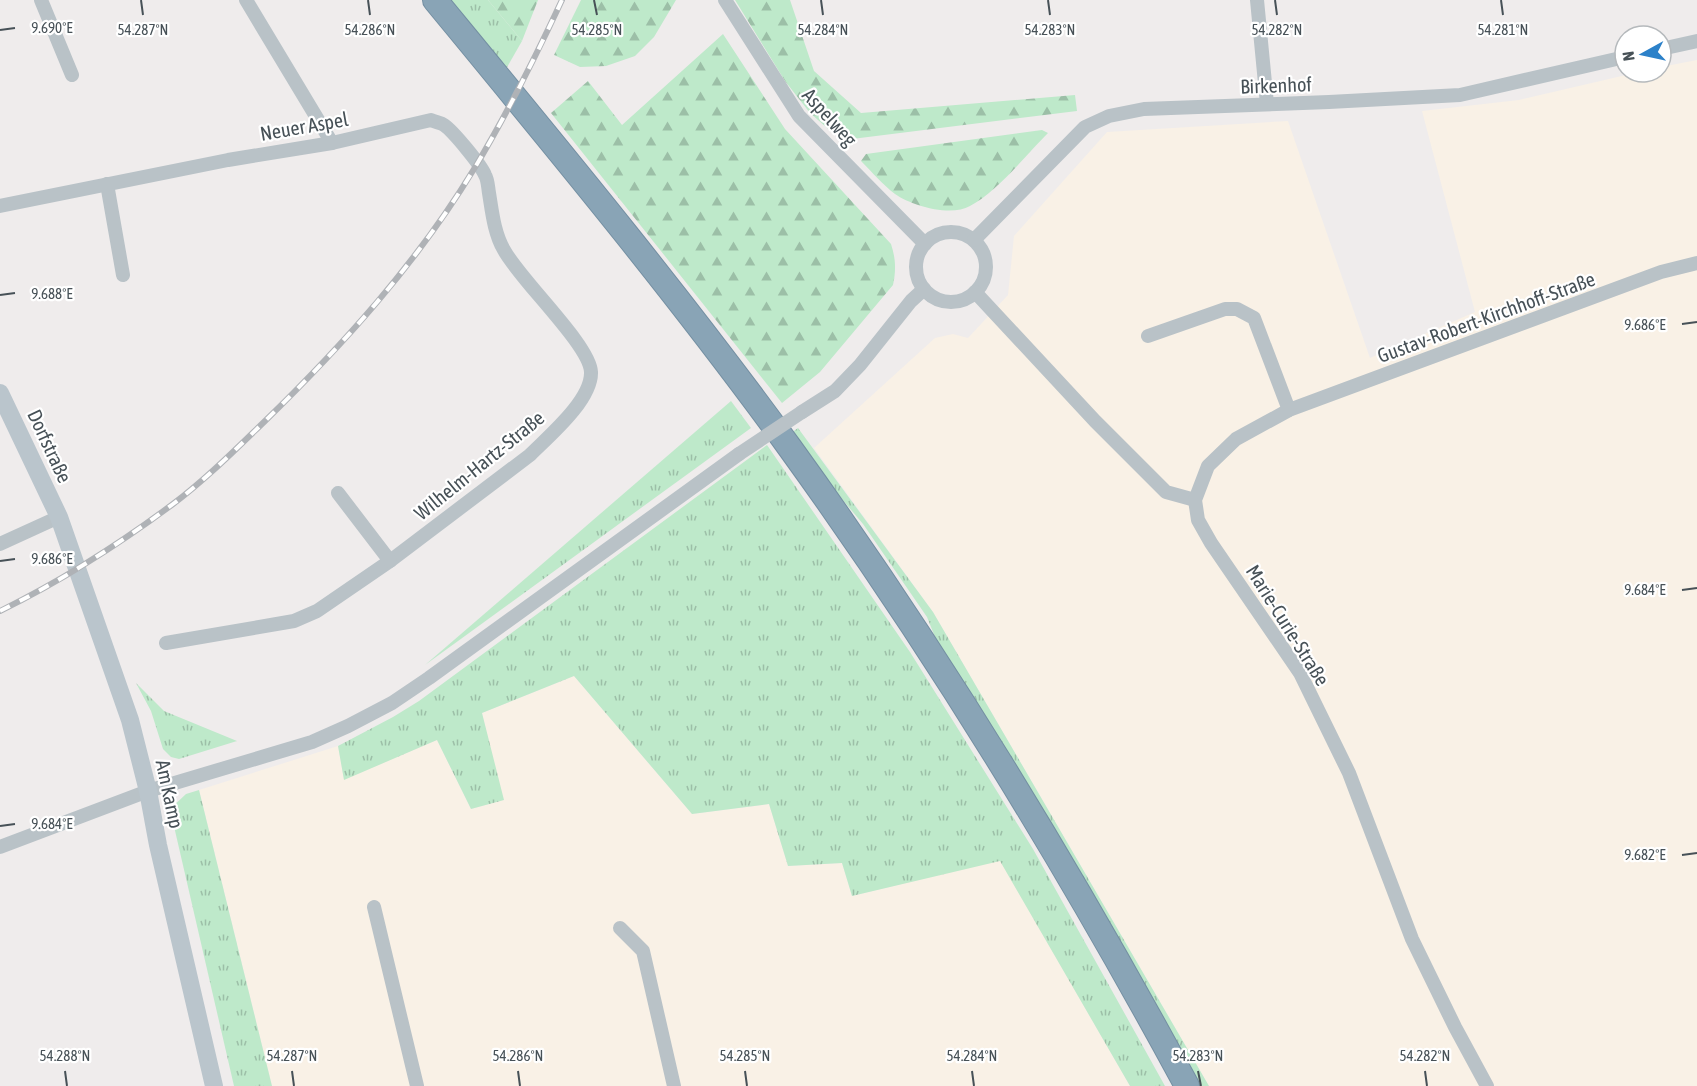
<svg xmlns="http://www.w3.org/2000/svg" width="1697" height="1086" font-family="'Asap Condensed',sans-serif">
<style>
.commercial{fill:#f9f1e6}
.grass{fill:url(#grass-tufts)}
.forest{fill:url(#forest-firs)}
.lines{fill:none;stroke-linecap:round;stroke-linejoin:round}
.highway-casing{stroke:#748fa2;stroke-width:26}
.street{stroke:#b9c2c7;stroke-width:14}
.secondary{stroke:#bac5cc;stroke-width:18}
.highway{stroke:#89a4b6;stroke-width:24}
.rail-casing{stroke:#afb2b6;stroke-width:6}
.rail{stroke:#fff;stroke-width:4;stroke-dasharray:11;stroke-linecap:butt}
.street-bridge{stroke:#b9c2c7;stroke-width:14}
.ticks{fill:none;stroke:#475157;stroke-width:2}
.labels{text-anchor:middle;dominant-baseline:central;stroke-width:4.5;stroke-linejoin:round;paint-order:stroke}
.street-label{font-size:20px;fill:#475157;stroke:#fff}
.ticks-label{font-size:15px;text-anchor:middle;fill:#475157;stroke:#fff;stroke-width:4.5;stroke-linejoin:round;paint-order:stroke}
</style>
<defs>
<pattern id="grass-tufts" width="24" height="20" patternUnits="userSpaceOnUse" patternTransform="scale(1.5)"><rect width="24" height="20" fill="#bee9ca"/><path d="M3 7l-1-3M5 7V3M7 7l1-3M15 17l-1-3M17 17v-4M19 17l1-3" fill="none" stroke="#9cbfa7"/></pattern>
<pattern id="forest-firs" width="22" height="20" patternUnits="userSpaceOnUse" patternTransform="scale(1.5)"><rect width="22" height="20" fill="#bee9ca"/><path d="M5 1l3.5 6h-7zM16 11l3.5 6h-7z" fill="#9cbfa7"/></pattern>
</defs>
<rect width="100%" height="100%" fill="#efecec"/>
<g class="commercial">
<path d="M 1697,60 L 1697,1086 L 1209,1086 L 933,612 L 814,448 L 935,338 L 953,334 L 968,338 L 1008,295 L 1014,236 L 1107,132 L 1288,121 L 1370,358 L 1475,312 L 1422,111 L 1519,100 L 1639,72 L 1661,72 L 1661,67 Z"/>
<path d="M 574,676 L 692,814 L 769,804 L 788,866 L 842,863 L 852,896 L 1000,860 L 1130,1086 L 272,1086 L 199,790 L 338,746 L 344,779 L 437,740 L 471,809 L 503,800 L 482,713 Z"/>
</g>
<g class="grass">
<path d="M 451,0 L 488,0 L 522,41 L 506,69 Z"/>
<path d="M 731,401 L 751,428 L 425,665 Z"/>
<path d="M 798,428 L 933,612 L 1209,1086 L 1197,1086 L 939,647 L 927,617 L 863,524 L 820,473 L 791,433 Z"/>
<path d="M 767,445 L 910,652 L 1033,849 L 1165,1086 L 1130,1086 L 1000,861 L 852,896 L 842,863 L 788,866 L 769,804 L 692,814 L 574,676 L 482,713 L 504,800 L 471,809 L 437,740 L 344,780 L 338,746 L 393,717 L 419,701 Z"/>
<path d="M 136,683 L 164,711 L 237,741 L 179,759 L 171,757 L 163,749 L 151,711 Z"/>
<path d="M 199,790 L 272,1086 L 234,1086 L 170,809 L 186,794 Z"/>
</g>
<g class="forest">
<path d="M 488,0 L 538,0 L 522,41 Z"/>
<path d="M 581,0 L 676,0 L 654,37 L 635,56 L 606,66 L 580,67 L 554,55 Z"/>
<path d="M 735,0 L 790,0 L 814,71 L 861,113 L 1075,95 L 1077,111 L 852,139 L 834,134 L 810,113 L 785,81 Z"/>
<path d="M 723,34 L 785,129 L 891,244 C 896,259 896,271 893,285 L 820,372 L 782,403 L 551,113 L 588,81 L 622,125 Z"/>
<path d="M 1042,130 L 1048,133 C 1026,155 997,192 970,206 C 951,217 912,206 895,194 C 883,185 872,172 861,161 L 866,154 Z"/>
</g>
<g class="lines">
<defs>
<path id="highway" d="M 435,0 C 556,147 678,294 790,448 C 937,651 1068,866 1187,1086"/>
</defs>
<use href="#highway" class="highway-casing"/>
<g class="street">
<path d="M 41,0 L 72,75"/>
<path d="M 246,0 L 332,143"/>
<path d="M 725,0 L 799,116 L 925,244"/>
<path d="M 1257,0 L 1267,104"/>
<path d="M 1661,49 L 1697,41"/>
<path d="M 107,184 L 123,275"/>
<path d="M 0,206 L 228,160 L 332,143 L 431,120 C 435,122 441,123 444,125 C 453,131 481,165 485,175 C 488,180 488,187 489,193 C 492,211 494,233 504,250 C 520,280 590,345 591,372 C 592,400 549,436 530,455 L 390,561 L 317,611 L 294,621 L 166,643"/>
<circle cx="951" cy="267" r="35"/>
<path d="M 974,240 L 1085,127 L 1109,116 L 1144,109 L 1329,102 L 1460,95 L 1625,57"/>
<path d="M 975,292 L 1095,421 L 1166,492 L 1195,500"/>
<path d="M 1148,336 L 1225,309 L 1237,309 L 1254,318 L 1289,410"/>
<path d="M 802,412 L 835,391 L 860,365 L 911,301 L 924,289"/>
<path d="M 338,493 L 390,561"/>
<path d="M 0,544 L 59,517"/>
<path d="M 0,847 L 148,791 L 312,742 L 348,726 L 392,703 L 429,678 L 739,454"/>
<path d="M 374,907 L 417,1086"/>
<path d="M 620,928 L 643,951 L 674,1086"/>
<path d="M 1487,1086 L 1455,1027 L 1412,939 L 1349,773 L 1300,673 L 1211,543 L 1198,520 L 1195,500 L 1208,466 L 1236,439 L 1289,410 L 1661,272 L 1697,263"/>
</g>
<path class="secondary" d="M 0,393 L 59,517 L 130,720 L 148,791 L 158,845 L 214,1086"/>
<use href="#highway" class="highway"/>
<defs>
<path id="rail" d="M 0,611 C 61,581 118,545 173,504 C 205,480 235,450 264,422 C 343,345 417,263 474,169 C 507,114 535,58 562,0"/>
</defs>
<use href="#rail" class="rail-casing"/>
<use href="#rail" class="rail"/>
<path class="street-bridge" d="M 739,454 L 802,412"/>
</g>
<path class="ticks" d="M 141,0 L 143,15M 368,0 L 370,15M 594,0 L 597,15M 821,0 L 823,15M 1048,0 L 1050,15M 1275,0 L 1277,15M 1501,0 L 1503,15M 0,30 L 15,28M 0,295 L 15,293M 1682,324 L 1697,322M 0,561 L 15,559M 1682,590 L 1697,588M 0,826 L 15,824M 1682,855 L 1697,853M 65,1071 L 67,1086M 292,1071 L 294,1086M 518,1071 L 520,1086M 745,1071 L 747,1086M 972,1071 L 974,1086M 1198,1071 L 1201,1086M 1425,1071 L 1427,1086"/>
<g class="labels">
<g class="street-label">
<text transform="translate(1276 85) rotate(-2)">Birkenhof</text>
<text transform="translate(830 117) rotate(48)">Aspelweg</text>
<text transform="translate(304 126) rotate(-10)">Neuer Aspel</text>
<text transform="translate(1486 317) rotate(-20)">Gustav-Robert-Kirchhoff-Straße</text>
<text transform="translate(50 446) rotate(65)">Dorfstraße</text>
<text transform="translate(479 465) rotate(-39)">Wilhelm-Hartz-Straße</text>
<text transform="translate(1288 625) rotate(58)">Marie-Curie-Straße</text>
<text transform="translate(170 794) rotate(78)">Am Kamp</text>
</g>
</g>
<g class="ticks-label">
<text x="52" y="33">9.690°E</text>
<text x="143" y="35">54.287°N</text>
<text x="370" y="35">54.286°N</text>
<text x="597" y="35">54.285°N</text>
<text x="823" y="35">54.284°N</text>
<text x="1050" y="35">54.283°N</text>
<text x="1277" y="35">54.282°N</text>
<text x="1503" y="35">54.281°N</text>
<text x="52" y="299">9.688°E</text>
<text x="1645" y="330">9.686°E</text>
<text x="52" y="564">9.686°E</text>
<text x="1645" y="595">9.684°E</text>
<text x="52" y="829">9.684°E</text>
<text x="1645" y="860">9.682°E</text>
<text x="65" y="1061">54.288°N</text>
<text x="292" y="1061">54.287°N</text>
<text x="518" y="1061">54.286°N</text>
<text x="745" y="1061">54.285°N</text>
<text x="972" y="1061">54.284°N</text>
<text x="1198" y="1061">54.283°N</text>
<text x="1425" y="1061">54.282°N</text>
</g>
<g transform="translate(1643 54) rotate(262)"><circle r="28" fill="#ffffff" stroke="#b5b9bc" stroke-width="1.5"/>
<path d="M0-4.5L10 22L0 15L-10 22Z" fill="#2c81c9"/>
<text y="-9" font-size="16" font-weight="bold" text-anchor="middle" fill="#475157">N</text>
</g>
</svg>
